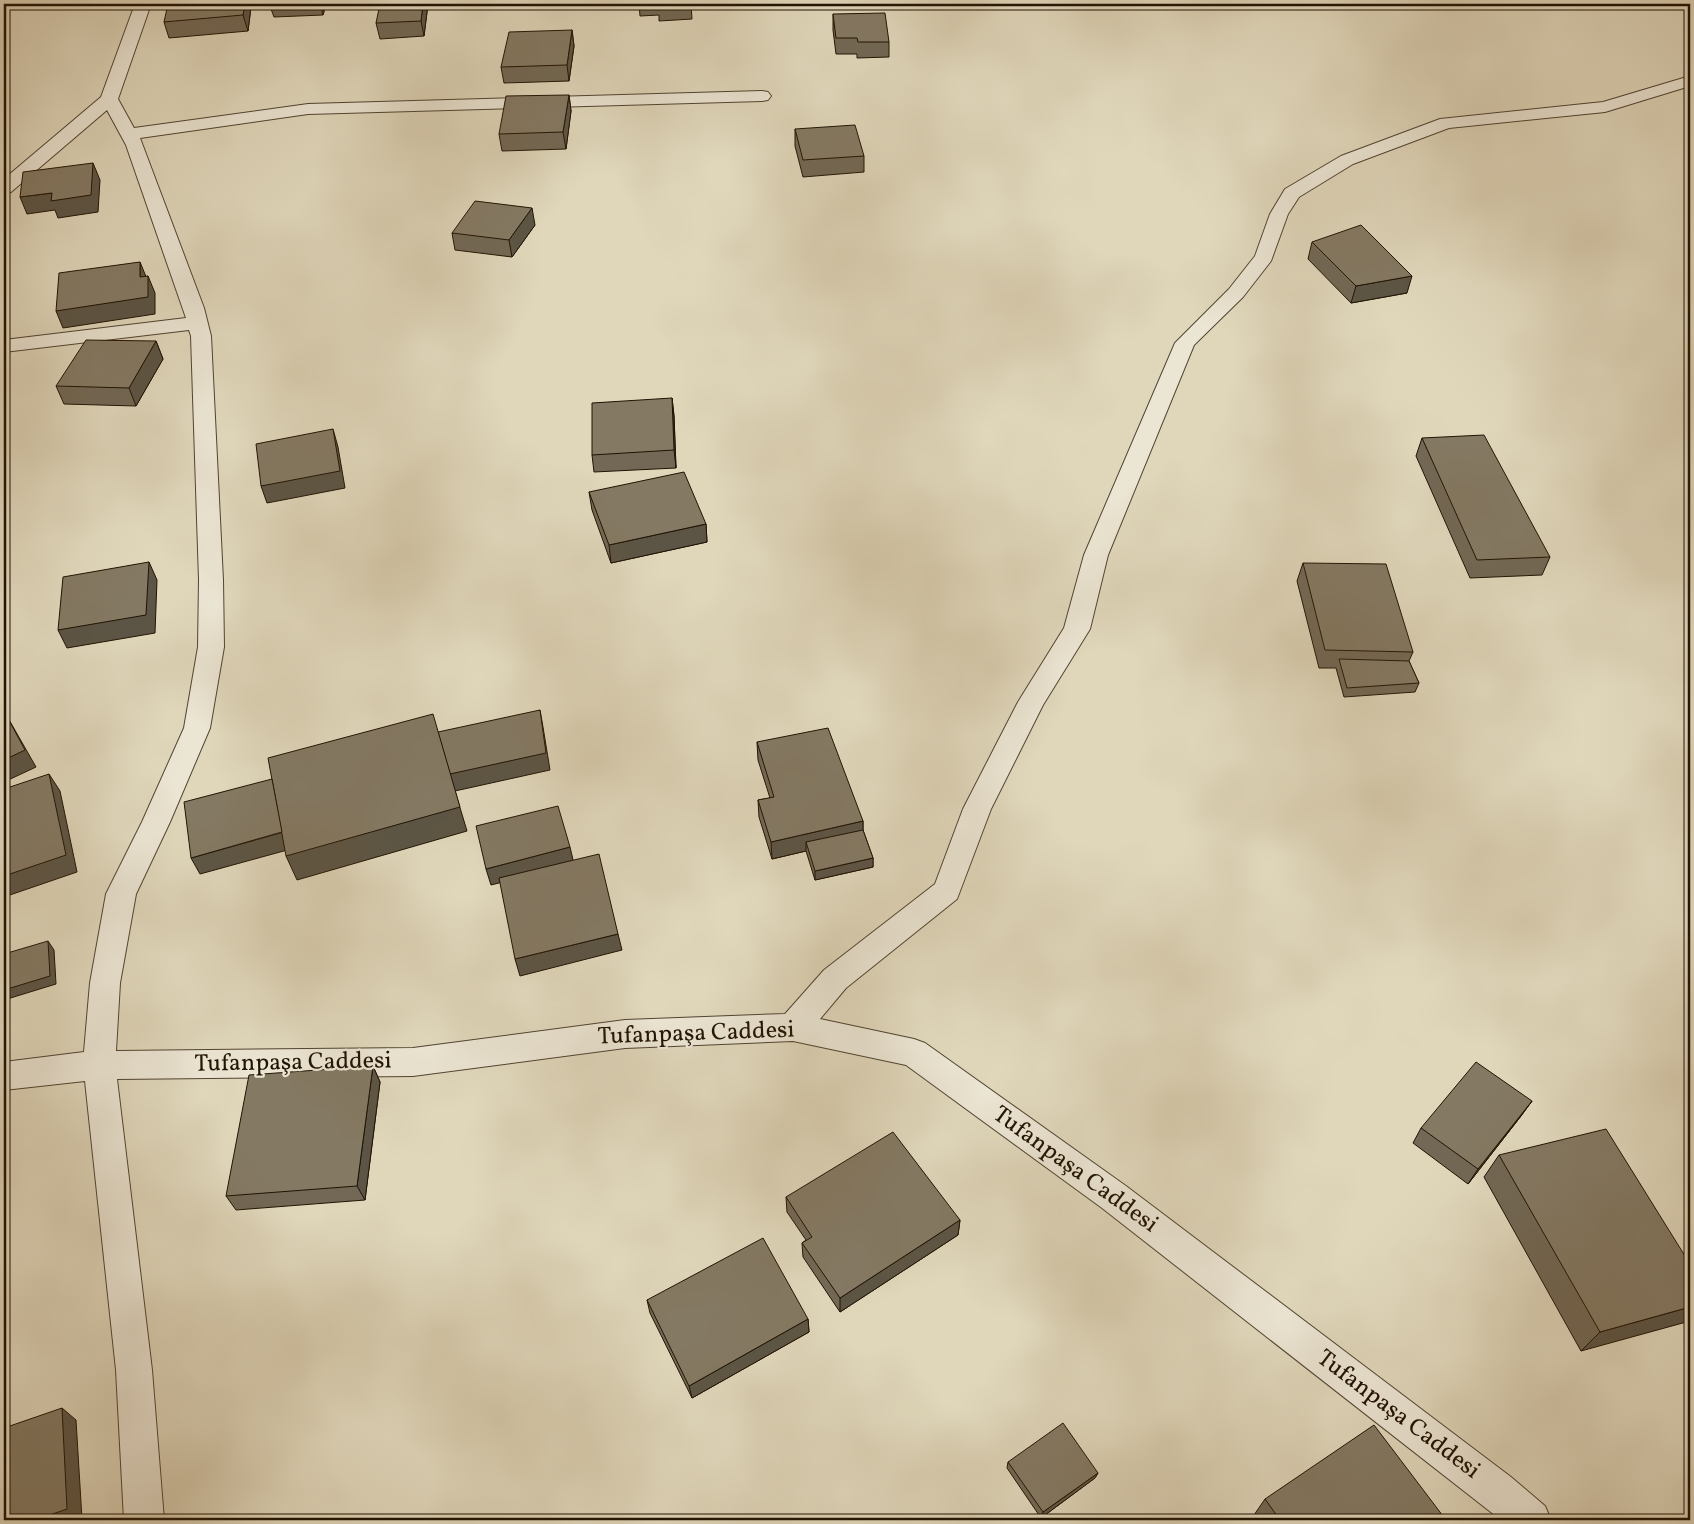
<svg xmlns="http://www.w3.org/2000/svg" width="1694" height="1524" font-family="Vollkorn,serif">
<style>
.lines{fill:none;stroke-linecap:round;stroke-linejoin:round}
.minor-casing{stroke:#514431;stroke-width:2}
.minor{fill:#ebe5d3;fill-rule:evenodd}
.wall{fill:#726855;stroke:#211303}
.shaded-wall{fill:#5c5545;stroke:#211303}
.building{fill:#847963;stroke:#211303}
.labels{text-anchor:middle;dominant-baseline:central;stroke-width:4.5;stroke-linejoin:round;paint-order:stroke}
.near-street-label{font-size:24px;fill:#211303;stroke:#ebe5d3}
</style>
<rect width="100%" height="100%" fill="#e0d7bb"/>
<filter id="stains"><feTurbulence type="fractalNoise" baseFrequency=".004" numOctaves="4"/><feColorMatrix values="0 0 0 0 .2 0 0 0 0 .09 0 0 0 0 .02 0 0 0 .5 -.17"/></filter>
<radialGradient id="worn" r=".72"><stop offset=".6" stop-color="#630" stop-opacity="0"/><stop offset="1" stop-color="#630" stop-opacity=".3"/></radialGradient>
<g class="lines">
<defs>
<path id="minor" d="M 135,4 L 151,4 L 118,99 L 134,128 L 308,104 L 762,91 L 768,92 L 771,96 L 768,100 L 762,101 L 308,114 L 140,138 L 204,308 L 211,336 L 223,580 L 224,647 L 210,728 L 170,822 L 136,894 L 120,983 L 116,1051 L 413,1048 L 625,1020 L 785,1014 L 824,970 L 935,884 L 963,809 L 1018,702 L 1064,628 L 1084,555 L 1175,343 L 1229,289 L 1255,256 L 1270,214 L 1285,189 L 1341,156 L 1440,119 L 1603,102 L 1690,76 L 1690,86 L 1605,112 L 1449,128 L 1353,164 L 1299,197 L 1288,214 L 1271,261 L 1243,297 L 1194,345 L 1108,555 L 1090,629 L 1043,705 L 991,809 L 957,899 L 846,988 L 820,1019 L 914,1039 L 925,1043 L 1126,1186 L 1511,1477 L 1545,1506 L 1551,1520 L 1501,1520 L 1102,1208 L 906,1065 L 793,1041 L 625,1048 L 413,1076 L 117,1079 L 152,1370 L 164,1520 L 124,1520 L 116,1370 L 85,1081 L 4,1090 L 4,1062 L 84,1052 L 90,983 L 106,894 L 142,822 L 184,728 L 198,647 L 199,580 L 191,336 L 189,330 L 4,352 L 4,340 L 186,318 L 126,145 L 107,110 L 11,192 L 4,193 L 4,179 L 101,97 Z"/>
</defs>
<use href="#minor" class="minor-casing"/>
<use href="#minor" class="minor"/>
</g>
<g class="wall">
<path d="M 273,4 L 326,4 L 323,15 L 274,17 L 271,9 Z"/>
<path d="M 428,4 L 424,36 L 380,39 L 376,23 Z"/>
<path d="M 639,4 L 691,4 L 692,19 L 659,21 L 659,15 L 640,16 Z"/>
<path d="M 251,7 L 248,31 L 169,38 L 164,22 Z"/>
<path d="M 833,14 L 889,42 L 889,57 L 857,58 L 857,54 L 836,54 L 833,30 Z"/>
<path d="M 572,30 L 574,46 L 569,81 L 504,83 L 501,67 Z"/>
<path d="M 569,95 L 571,111 L 566,149 L 502,151 L 499,134 Z"/>
<path d="M 795,129 L 864,156 L 864,172 L 803,177 L 795,146 Z"/>
<path d="M 535,225 L 512,257 L 455,250 L 452,233 Z"/>
<path d="M 1312,242 L 1407,293 L 1351,303 L 1308,259 Z"/>
<path d="M 156,341 L 163,359 L 136,406 L 64,404 L 56,386 Z"/>
<path d="M 672,398 L 674,416 L 676,468 L 594,472 L 592,455 Z"/>
<path d="M 1422,438 L 1550,557 L 1542,575 L 1470,578 L 1416,456 Z"/>
<path d="M 589,492 L 706,524 L 707,542 L 611,563 L 592,510 Z"/>
<path d="M 1303,563 L 1413,652 L 1409,661 L 1419,683 L 1415,692 L 1344,697 L 1336,668 L 1319,668 L 1297,581 Z"/>
<path d="M 757,742 L 863,821 L 863,830 L 873,858 L 873,867 L 815,880 L 806,851 L 772,859 L 759,817 L 758,800 L 770,798 L 758,760 Z"/>
<path d="M 373,1066 L 380,1082 L 365,1200 L 236,1210 L 226,1196 Z"/>
<path d="M 1532,1101 L 1521,1116 L 1468,1184 L 1413,1143 L 1421,1128 Z"/>
<path d="M 1499,1155 L 1690,1264 L 1581,1351 L 1484,1177 Z"/>
<path d="M 786,1197 L 960,1220 L 958,1235 L 840,1312 L 803,1257 L 802,1243 L 806,1240 L 787,1212 Z"/>
<path d="M 647,1300 L 808,1319 L 809,1332 L 692,1398 L 650,1313 Z"/>
<path d="M 1008,1462 L 1098,1473 L 1095,1478 L 1041,1518 L 1007,1468 Z"/>
<path d="M 1265,1499 L 1446,1520 L 1258,1520 L 1254,1515 Z"/>
</g>
<g class="shaded-wall">
<path d="M 245,4 L 250,4 L 251,7 L 248,31 L 243,15 Z"/>
<path d="M 322,4 L 326,4 L 323,15 L 321,7 Z"/>
<path d="M 423,4 L 428,4 L 424,36 L 421,21 Z"/>
<path d="M 572,30 L 574,46 L 569,81 L 567,65 Z"/>
<path d="M 569,95 L 571,111 L 566,149 L 563,132 Z"/>
<path d="M 93,163 L 100,180 L 98,212 L 58,218 L 55,210 L 27,214 L 20,197 L 52,193 Z"/>
<path d="M 532,208 L 535,225 L 512,257 L 509,240 Z"/>
<path d="M 140,262 L 147,279 L 140,277 Z"/>
<path d="M 148,276 L 155,293 L 155,314 L 63,328 L 56,311 Z"/>
<path d="M 1412,276 L 1407,293 L 1351,303 L 1356,286 Z"/>
<path d="M 156,341 L 163,359 L 136,406 L 129,388 Z"/>
<path d="M 672,398 L 674,416 L 676,468 L 674,450 Z"/>
<path d="M 333,429 L 338,447 L 345,488 L 267,503 L 261,486 Z"/>
<path d="M 706,524 L 707,542 L 611,563 L 609,545 Z"/>
<path d="M 149,562 L 157,580 L 155,633 L 67,648 L 58,630 Z"/>
<path d="M 540,710 L 543,727 L 550,770 L 455,791 L 467,831 L 297,880 L 286,856 L 450,774 Z"/>
<path d="M 4,711 L 36,767 L 4,782 Z"/>
<path d="M 49,774 L 60,791 L 77,872 L 4,897 L 4,876 Z"/>
<path d="M 863,821 L 863,838 L 806,842 L 806,851 L 772,859 L 771,842 Z"/>
<path d="M 284,832 L 291,849 L 200,874 L 191,858 Z"/>
<path d="M 570,847 L 574,864 L 491,885 L 486,869 Z"/>
<path d="M 873,858 L 873,867 L 815,880 L 815,871 Z"/>
<path d="M 618,934 L 622,950 L 520,976 L 515,959 Z"/>
<path d="M 48,941 L 54,950 L 56,984 L 4,1000 L 4,990 Z"/>
<path d="M 373,1066 L 380,1082 L 365,1200 L 357,1186 Z"/>
<path d="M 1532,1101 L 1521,1116 L 1468,1184 L 1478,1169 Z"/>
<path d="M 960,1220 L 958,1235 L 840,1312 L 840,1298 Z"/>
<path d="M 1690,1307 L 1690,1321 L 1581,1351 L 1600,1332 Z"/>
<path d="M 808,1319 L 809,1332 L 692,1398 L 689,1386 Z"/>
<path d="M 62,1408 L 76,1420 L 82,1519 L 79,1520 L 35,1520 Z"/>
<path d="M 1098,1473 L 1095,1478 L 1041,1518 L 1043,1512 Z"/>
</g>
<g class="building">
<path d="M 168,4 L 245,4 L 243,15 L 164,22 Z"/>
<path d="M 273,4 L 322,4 L 321,7 L 271,9 Z"/>
<path d="M 380,4 L 423,4 L 421,21 L 376,23 Z"/>
<path d="M 658,4 L 691,4 L 658,6 Z"/>
<path d="M 885,13 L 889,42 L 858,42 L 857,38 L 836,38 L 833,14 Z"/>
<path d="M 572,30 L 567,65 L 501,67 L 509,32 Z"/>
<path d="M 569,95 L 563,132 L 499,134 L 506,96 Z"/>
<path d="M 855,125 L 864,156 L 803,160 L 795,129 Z"/>
<path d="M 93,163 L 91,195 L 51,201 L 52,193 L 20,197 L 23,172 Z"/>
<path d="M 475,201 L 532,208 L 509,240 L 452,233 Z"/>
<path d="M 1361,225 L 1412,276 L 1356,286 L 1312,242 Z"/>
<path d="M 140,262 L 140,277 L 148,276 L 148,297 L 56,311 L 59,273 Z"/>
<path d="M 86,340 L 156,341 L 129,388 L 56,386 Z"/>
<path d="M 672,398 L 674,450 L 592,455 L 592,403 Z"/>
<path d="M 333,429 L 340,471 L 261,486 L 256,444 Z"/>
<path d="M 1484,435 L 1550,557 L 1477,560 L 1422,438 Z"/>
<path d="M 684,472 L 706,524 L 609,545 L 589,492 Z"/>
<path d="M 149,562 L 146,615 L 58,630 L 63,577 Z"/>
<path d="M 1303,563 L 1386,564 L 1413,652 L 1325,650 Z"/>
<path d="M 1339,659 L 1409,661 L 1419,683 L 1347,688 Z"/>
<path d="M 540,710 L 546,753 L 450,774 L 438,732 Z"/>
<path d="M 4,711 L 25,750 L 4,760 Z"/>
<path d="M 433,714 L 460,807 L 286,856 L 268,758 Z"/>
<path d="M 828,728 L 863,821 L 771,842 L 758,800 L 774,797 L 757,742 Z"/>
<path d="M 49,774 L 66,855 L 4,876 L 4,789 Z"/>
<path d="M 272,779 L 282,832 L 191,858 L 184,802 Z"/>
<path d="M 558,806 L 570,847 L 486,869 L 476,826 Z"/>
<path d="M 863,830 L 873,858 L 815,871 L 806,842 Z"/>
<path d="M 599,854 L 618,934 L 515,959 L 499,878 Z"/>
<path d="M 48,941 L 50,976 L 4,990 L 4,954 Z"/>
<path d="M 1476,1062 L 1532,1101 L 1478,1169 L 1421,1128 Z"/>
<path d="M 373,1066 L 357,1186 L 226,1196 L 249,1075 Z"/>
<path d="M 1606,1129 L 1690,1264 L 1690,1307 L 1600,1332 L 1499,1155 Z"/>
<path d="M 893,1132 L 960,1220 L 840,1298 L 802,1243 L 812,1237 L 786,1197 Z"/>
<path d="M 763,1238 L 808,1319 L 689,1386 L 647,1300 Z"/>
<path d="M 62,1408 L 67,1509 L 35,1520 L 4,1520 L 4,1428 Z"/>
<path d="M 1063,1423 L 1098,1473 L 1043,1512 L 1008,1462 Z"/>
<path d="M 1374,1425 L 1446,1520 L 1280,1520 L 1265,1499 Z"/>
</g>
<g class="labels">
<g class="near-street-label">
<text transform="translate(696 1034) rotate(-2)">Tufanpaşa Caddesi</text>
<text transform="translate(293 1063) rotate(-1)">Tufanpaşa Caddesi</text>
<text transform="translate(1075 1170) rotate(36)">Tufanpaşa Caddesi</text>
<text transform="translate(1398 1415) rotate(37)">Tufanpaşa Caddesi</text>
</g>
</g>
<rect width="1694" height="1524" fill="none" stroke="#e0d7bb" stroke-width="20"/>
<rect x="5" y="5" width="1684" height="1514" fill="none" stroke="#211303" stroke-width="2.5"/>
<rect x="10" y="10" width="1674" height="1504" fill="none" stroke="#211303"/>
<rect width="100%" height="100%" filter="url(#stains)"/>
<rect width="100%" height="100%" fill="url(#worn)"/>
</svg>
